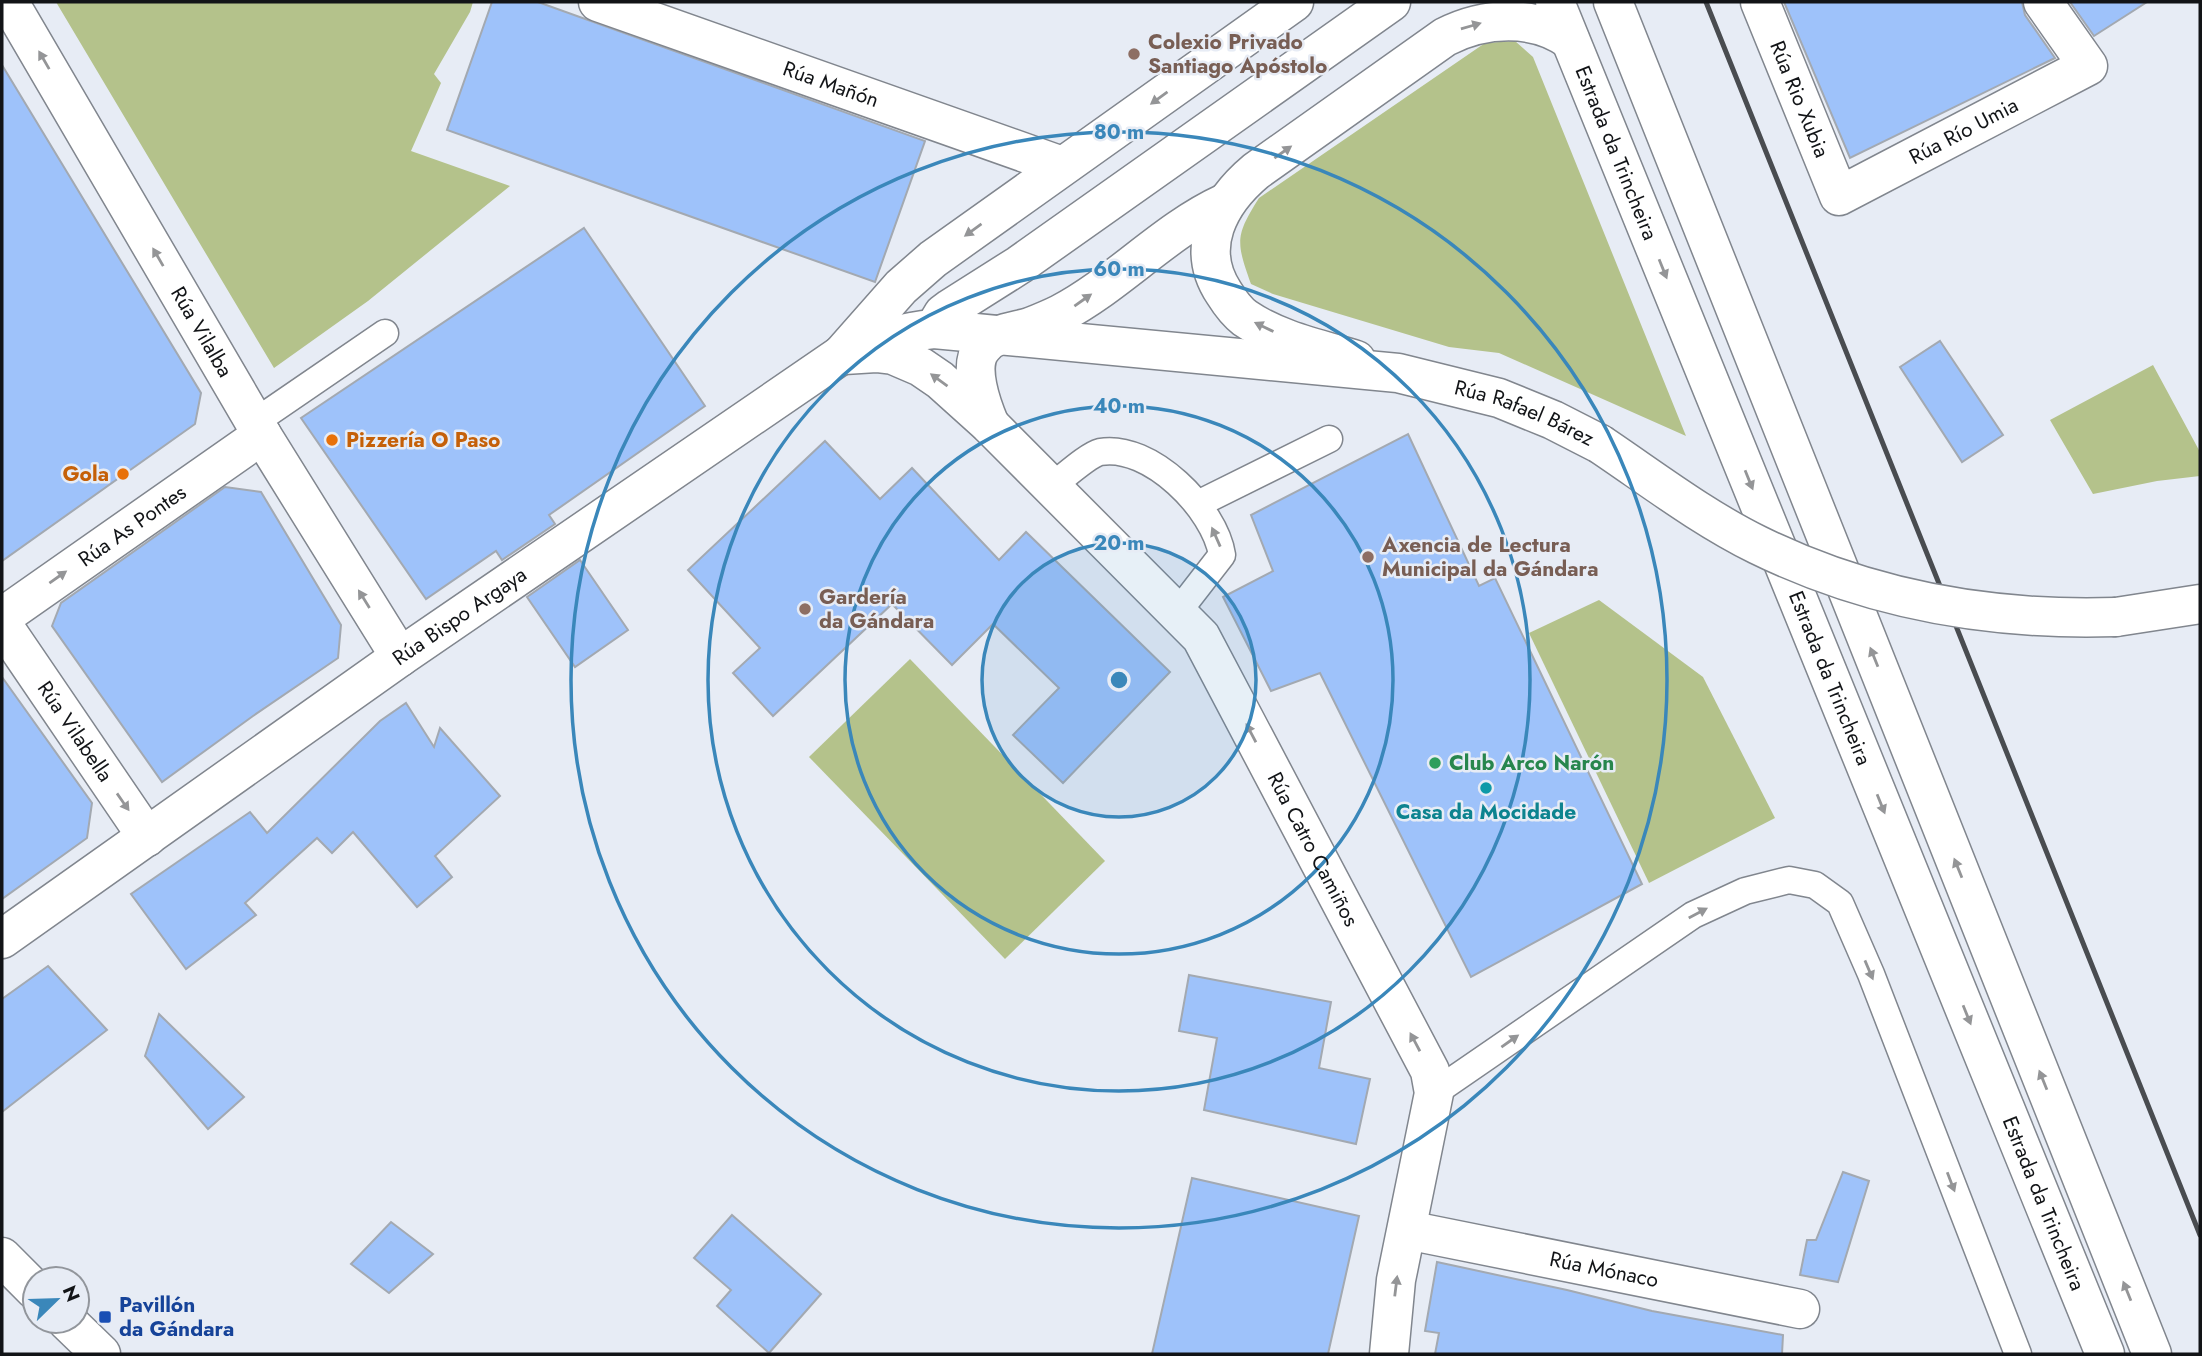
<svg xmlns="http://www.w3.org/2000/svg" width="2202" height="1356" font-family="Jost,sans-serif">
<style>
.green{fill:#b4c28b}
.building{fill:#9ec2fa;stroke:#a3a9b1;stroke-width:2}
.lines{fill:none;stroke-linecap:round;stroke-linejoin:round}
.service-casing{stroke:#81868e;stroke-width:29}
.pedestrian-casing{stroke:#81868e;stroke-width:41}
.minor-casing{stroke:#81868e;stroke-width:41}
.tertiary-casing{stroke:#81868e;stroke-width:41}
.trunk-casing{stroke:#81868e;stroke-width:41}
.service{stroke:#fff;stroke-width:26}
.pedestrian{stroke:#fff;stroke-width:38}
.minor{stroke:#fff;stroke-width:38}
.tertiary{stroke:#fff;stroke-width:38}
.trunk{stroke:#fff;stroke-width:38}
.rail{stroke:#494c50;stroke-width:5}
.tertiary-bridge-casing{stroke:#81868e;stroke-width:41;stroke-linecap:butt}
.tertiary-bridge{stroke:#fff;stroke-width:38}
.oneway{fill:#949597}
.ring{fill:none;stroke:#3a87ba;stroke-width:3.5}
.education-dot{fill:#8d6e63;stroke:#e7ecf5;stroke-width:2.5}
.food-dot{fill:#e8710a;stroke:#e7ecf5;stroke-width:2.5}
.leisure-dot{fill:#2e9e5b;stroke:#e7ecf5;stroke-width:2.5}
.culture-dot{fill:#0f9aa8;stroke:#e7ecf5;stroke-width:2.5}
.transit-dot{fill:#1a4fb4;stroke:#e7ecf5;stroke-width:2.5}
.labels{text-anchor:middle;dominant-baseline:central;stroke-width:5;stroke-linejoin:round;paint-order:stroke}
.education-label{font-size:21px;font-weight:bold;fill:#785e54;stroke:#e7ecf5;text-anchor:start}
.street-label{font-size:21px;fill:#121417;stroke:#e7ecf5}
.food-label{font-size:21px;font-weight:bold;fill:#c56008;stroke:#e7ecf5;text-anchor:start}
.leisure-label{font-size:21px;font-weight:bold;fill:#27864d;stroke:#e7ecf5;text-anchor:start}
.culture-label{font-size:21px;font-weight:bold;fill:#0d838f;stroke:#e7ecf5}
.transit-label{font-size:21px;font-weight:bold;fill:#164399;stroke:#e7ecf5;text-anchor:start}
.centre{fill:#3a87ba;stroke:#e7ecf5;stroke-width:3.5}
.ring-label{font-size:21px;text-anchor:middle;font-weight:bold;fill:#3a87ba;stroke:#e7ecf5;stroke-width:5;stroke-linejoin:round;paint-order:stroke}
</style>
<rect width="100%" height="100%" fill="#e7ecf5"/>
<g class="green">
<path d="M 56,2 L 473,2 L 470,12 L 434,74 L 441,83 L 411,151 L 510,186 L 368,301 L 274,368 Z"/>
<path d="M 1515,41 L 1533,57 L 1686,436 L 1499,353 L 1449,347 L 1273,294 L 1251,284 C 1236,242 1235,236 1259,198 L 1485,43 Z"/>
<path d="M 2153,365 L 2200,452 L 2200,476 L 2157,481 L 2093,494 L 2050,420 Z"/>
<path d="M 1599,600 L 1703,677 L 1775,818 L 1649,883 L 1529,633 Z"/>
<path d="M 910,659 L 1105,861 L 1005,959 L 809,757 Z"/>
</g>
<g class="building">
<path d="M 492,2 L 538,2 L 925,141 L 875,282 L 447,130 Z"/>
<path d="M 1784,2 L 2022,2 L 2025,15 L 2055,58 L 1850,158 Z"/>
<path d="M 2070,2 L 2147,2 L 2094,36 Z"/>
<path d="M 2,65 L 201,393 L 195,424 L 2,561 Z"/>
<path d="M 584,228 L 705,406 L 549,515 L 555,524 L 502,560 L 496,551 L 426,599 L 301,418 Z"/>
<path d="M 1940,341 L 2003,435 L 1962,462 L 1900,367 Z"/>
<path d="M 1408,434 L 1479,586 L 1495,578 L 1642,884 L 1471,977 L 1320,673 L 1271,691 L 1223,597 L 1273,571 L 1251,515 Z"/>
<path d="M 825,441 L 880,499 L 912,468 L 999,560 L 1026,532 L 1170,672 L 1063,783 L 1013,735 L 1059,688 L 993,624 L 952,665 L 892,604 L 773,716 L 733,673 L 760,648 L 688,570 Z"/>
<path d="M 225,487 L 261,492 L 341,625 L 338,658 L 253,716 L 162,782 L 52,626 L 61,603 Z"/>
<path d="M 580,560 L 628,630 L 575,667 L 527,597 Z"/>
<path d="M 2,677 L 92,803 L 87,838 L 2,899 Z"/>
<path d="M 406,703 L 434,747 L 440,728 L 500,796 L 435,856 L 452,877 L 417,907 L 353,832 L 332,853 L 317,838 L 245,903 L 256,915 L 186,969 L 131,894 L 250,812 L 267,833 L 380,721 Z"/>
<path d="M 48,966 L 107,1030 L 2,1112 L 2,999 Z"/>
<path d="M 1189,975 L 1331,1002 L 1319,1068 L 1370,1079 L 1356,1144 L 1204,1110 L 1217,1038 L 1179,1031 Z"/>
<path d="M 159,1014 L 244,1097 L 208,1129 L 145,1056 Z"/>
<path d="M 1843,1172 L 1869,1181 L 1838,1282 L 1800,1275 L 1807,1240 L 1816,1240 Z"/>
<path d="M 1192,1178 L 1359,1216 L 1328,1354 L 1152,1354 Z"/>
<path d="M 732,1215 L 821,1294 L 769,1353 L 717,1306 L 731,1290 L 694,1258 Z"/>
<path d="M 391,1222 L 433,1254 L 389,1293 L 351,1264 Z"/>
<path d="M 1437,1262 L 1567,1290 L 1652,1311 L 1783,1335 L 1782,1354 L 1435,1354 L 1439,1333 L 1425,1331 Z"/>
</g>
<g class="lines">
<defs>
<g id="service">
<path d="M 255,422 L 385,333"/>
<path d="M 1052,486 C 1063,478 1088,455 1100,452 C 1150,443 1215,509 1222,555 L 1177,613"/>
<path d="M 1198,504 L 1329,439"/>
<path d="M 1434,1093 L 1693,915 L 1745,891 L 1789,880 L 1815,885 L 1840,903 L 1871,974 L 2018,1354"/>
</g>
<g id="pedestrian">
<path id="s1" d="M 598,2 L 1062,166"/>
</g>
<g id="minor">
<path id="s2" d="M 9,2 L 262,435 L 400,657"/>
<path id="s3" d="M 1760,2 L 1839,196 L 2088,66 L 2043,2"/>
<path d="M 934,329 L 943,314 L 951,308 L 1019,265 L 1391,2"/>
<path d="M 841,355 L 901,287 L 933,259 L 1294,2"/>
<path id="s4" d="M 844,355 L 876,353 L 893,355 L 921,367 L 940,380 L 990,425 L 1201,637 L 1430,1071 L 1434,1093 L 1396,1280 L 1389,1354"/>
<path d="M 1356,360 C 1320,349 1277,340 1245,318 C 1237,312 1229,301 1224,293 C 1194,248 1219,202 1256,171 L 1445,37 C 1484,17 1534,14 1570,40"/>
<path d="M 990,425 C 982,406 967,366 982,348 C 994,332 1013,332 1030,327 C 1040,323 1050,319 1060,314 C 1119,283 1164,231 1225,203"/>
<path id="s5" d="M 2,617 L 262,435"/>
<path id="s6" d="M 2,624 L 147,837"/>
<path id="s7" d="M 1407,1230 L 1800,1309"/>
</g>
<g id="tertiary">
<path d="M 2116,617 L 2200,604"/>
<path id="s8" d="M 2,939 L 400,657 L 841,355 C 872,341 900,332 934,329 L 1398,373 L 1499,398 L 1553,420 L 1600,444"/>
<path d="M 2,1257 L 35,1290"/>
<path d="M 67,1321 L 101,1354"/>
</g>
<g id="trunk">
<path id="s9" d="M 1555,2 L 2105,1354"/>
<path d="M 1613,2 L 2152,1354"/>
</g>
</defs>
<use href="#service" class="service-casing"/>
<use href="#pedestrian" class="pedestrian-casing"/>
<use href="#minor" class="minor-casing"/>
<use href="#tertiary" class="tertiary-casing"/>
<use href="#trunk" class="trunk-casing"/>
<use href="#service" class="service"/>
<use href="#pedestrian" class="pedestrian"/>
<use href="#minor" class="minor"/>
<use href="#tertiary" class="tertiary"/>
<use href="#trunk" class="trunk"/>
<path class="rail" d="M 1706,2 L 2200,1235"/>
<defs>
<path id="tertiary-bridge" d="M 1600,444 C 1652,479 1703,518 1758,545 C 1870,600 1992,621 2116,617"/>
</defs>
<use href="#tertiary-bridge" class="tertiary-bridge-casing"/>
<use href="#tertiary-bridge" class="tertiary-bridge"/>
</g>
<defs><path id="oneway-solid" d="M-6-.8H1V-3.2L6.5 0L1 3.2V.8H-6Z" transform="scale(1.75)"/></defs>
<g class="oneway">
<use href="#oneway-solid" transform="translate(1471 26) rotate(-16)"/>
<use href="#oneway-solid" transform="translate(44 60) rotate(-120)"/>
<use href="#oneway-solid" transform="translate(1159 98) rotate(144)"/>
<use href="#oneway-solid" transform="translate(1283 152) rotate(-35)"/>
<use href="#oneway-solid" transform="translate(973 230) rotate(144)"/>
<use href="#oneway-solid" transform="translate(158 257) rotate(-120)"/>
<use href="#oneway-solid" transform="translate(1663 269) rotate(68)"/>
<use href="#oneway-solid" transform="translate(1083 300) rotate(-35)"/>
<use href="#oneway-solid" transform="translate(1264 327) rotate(-154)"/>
<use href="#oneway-solid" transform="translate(939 380) rotate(-144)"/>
<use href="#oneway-solid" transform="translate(1749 480) rotate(68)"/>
<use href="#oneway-solid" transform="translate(1216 537) rotate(-114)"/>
<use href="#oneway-solid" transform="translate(58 577) rotate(-35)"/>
<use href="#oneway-solid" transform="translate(364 599) rotate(-122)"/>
<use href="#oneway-solid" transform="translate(1874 657) rotate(-112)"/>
<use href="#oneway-solid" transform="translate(1251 733) rotate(-118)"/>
<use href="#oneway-solid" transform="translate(123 802) rotate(55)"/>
<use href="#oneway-solid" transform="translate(1881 804) rotate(68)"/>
<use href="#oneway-solid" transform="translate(1958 868) rotate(-112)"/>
<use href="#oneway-solid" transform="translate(1698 913) rotate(-28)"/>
<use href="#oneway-solid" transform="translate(1869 970) rotate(67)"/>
<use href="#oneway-solid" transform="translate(1967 1015) rotate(68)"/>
<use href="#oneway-solid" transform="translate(1510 1041) rotate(-35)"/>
<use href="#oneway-solid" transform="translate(1415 1042) rotate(-118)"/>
<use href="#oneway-solid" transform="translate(2043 1080) rotate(-112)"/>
<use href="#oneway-solid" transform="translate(1951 1182) rotate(69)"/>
<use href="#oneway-solid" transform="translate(1396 1286) rotate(-83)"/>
<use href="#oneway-solid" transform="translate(2127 1291) rotate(-112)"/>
</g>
<circle cx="1119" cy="680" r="137" fill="#3a87ba" fill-opacity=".12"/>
<g class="ring">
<circle cx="1119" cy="680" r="137"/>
<circle cx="1119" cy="680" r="274"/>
<circle cx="1119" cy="680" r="411"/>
<circle cx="1119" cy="680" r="548"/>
</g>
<g class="education-dot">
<circle cx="1134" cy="54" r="7"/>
<circle cx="1368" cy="557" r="7"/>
<circle cx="805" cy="609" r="7"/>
</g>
<g class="food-dot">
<circle cx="332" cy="440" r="7"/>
<circle cx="123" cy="474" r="7"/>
</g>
<circle class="leisure-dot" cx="1435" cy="763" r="7"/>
<circle class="culture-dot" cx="1486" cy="788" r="7"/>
<rect class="transit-dot" x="98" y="1310" width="14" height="14" rx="3.5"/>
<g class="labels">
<g class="education-label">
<text x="1148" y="42">Colexio Privado<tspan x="1148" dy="24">Santiago Apóstolo</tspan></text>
<text x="1382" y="545">Axencia de Lectura<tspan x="1382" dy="24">Municipal da Gándara</tspan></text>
<text x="819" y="597">Gardería<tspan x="819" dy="24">da Gándara</tspan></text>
</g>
<g class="street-label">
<text stroke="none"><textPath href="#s1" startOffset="247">Rúa Mañón</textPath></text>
<text stroke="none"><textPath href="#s3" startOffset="105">Rúa Rio Xubia</textPath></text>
<text stroke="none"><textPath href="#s3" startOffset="350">Rúa Río Umia</textPath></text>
<text stroke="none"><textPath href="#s9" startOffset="163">Estrada da Trincheira</textPath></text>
<text stroke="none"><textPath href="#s2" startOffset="382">Rúa Vilalba</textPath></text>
<text stroke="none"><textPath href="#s8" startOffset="1718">Rúa Rafael Bárez</textPath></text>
<text stroke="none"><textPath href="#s5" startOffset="159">Rúa As Pontes</textPath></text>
<text stroke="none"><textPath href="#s8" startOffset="560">Rúa Bispo Argaya</textPath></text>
<text stroke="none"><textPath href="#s9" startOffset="730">Estrada da Trincheira</textPath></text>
<text stroke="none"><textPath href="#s6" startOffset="130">Rúa Vilabella</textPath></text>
<text stroke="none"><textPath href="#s4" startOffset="709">Rúa Catro Camiños</textPath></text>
<text stroke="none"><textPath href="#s9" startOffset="1297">Estrada da Trincheira</textPath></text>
<text stroke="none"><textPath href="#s7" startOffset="201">Rúa Mónaco</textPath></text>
</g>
<g class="food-label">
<text x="346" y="440">Pizzería O Paso</text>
<text x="109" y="474" text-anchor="end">Gola</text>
</g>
<g class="leisure-label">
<text x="1449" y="763">Club Arco Narón</text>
</g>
<g class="culture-label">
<text x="1486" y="812">Casa da Mocidade</text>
</g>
<g class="transit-label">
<text x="119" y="1305">Pavillón<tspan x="119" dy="24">da Gándara</tspan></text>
</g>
</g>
<circle cx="1119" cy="680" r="10" class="centre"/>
<g class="ring-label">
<text x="1119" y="139">80 m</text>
<text x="1119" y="276">60 m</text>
<text x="1119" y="413">40 m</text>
<text x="1119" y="550">20 m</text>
</g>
<rect width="2202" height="1356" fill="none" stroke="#121417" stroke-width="7"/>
<g transform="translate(56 1300) rotate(67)"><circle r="33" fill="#e7ecf5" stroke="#92969c" stroke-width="2"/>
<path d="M0-5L12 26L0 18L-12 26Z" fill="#3a87ba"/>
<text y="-10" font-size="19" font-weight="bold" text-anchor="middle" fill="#121417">N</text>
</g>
</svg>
